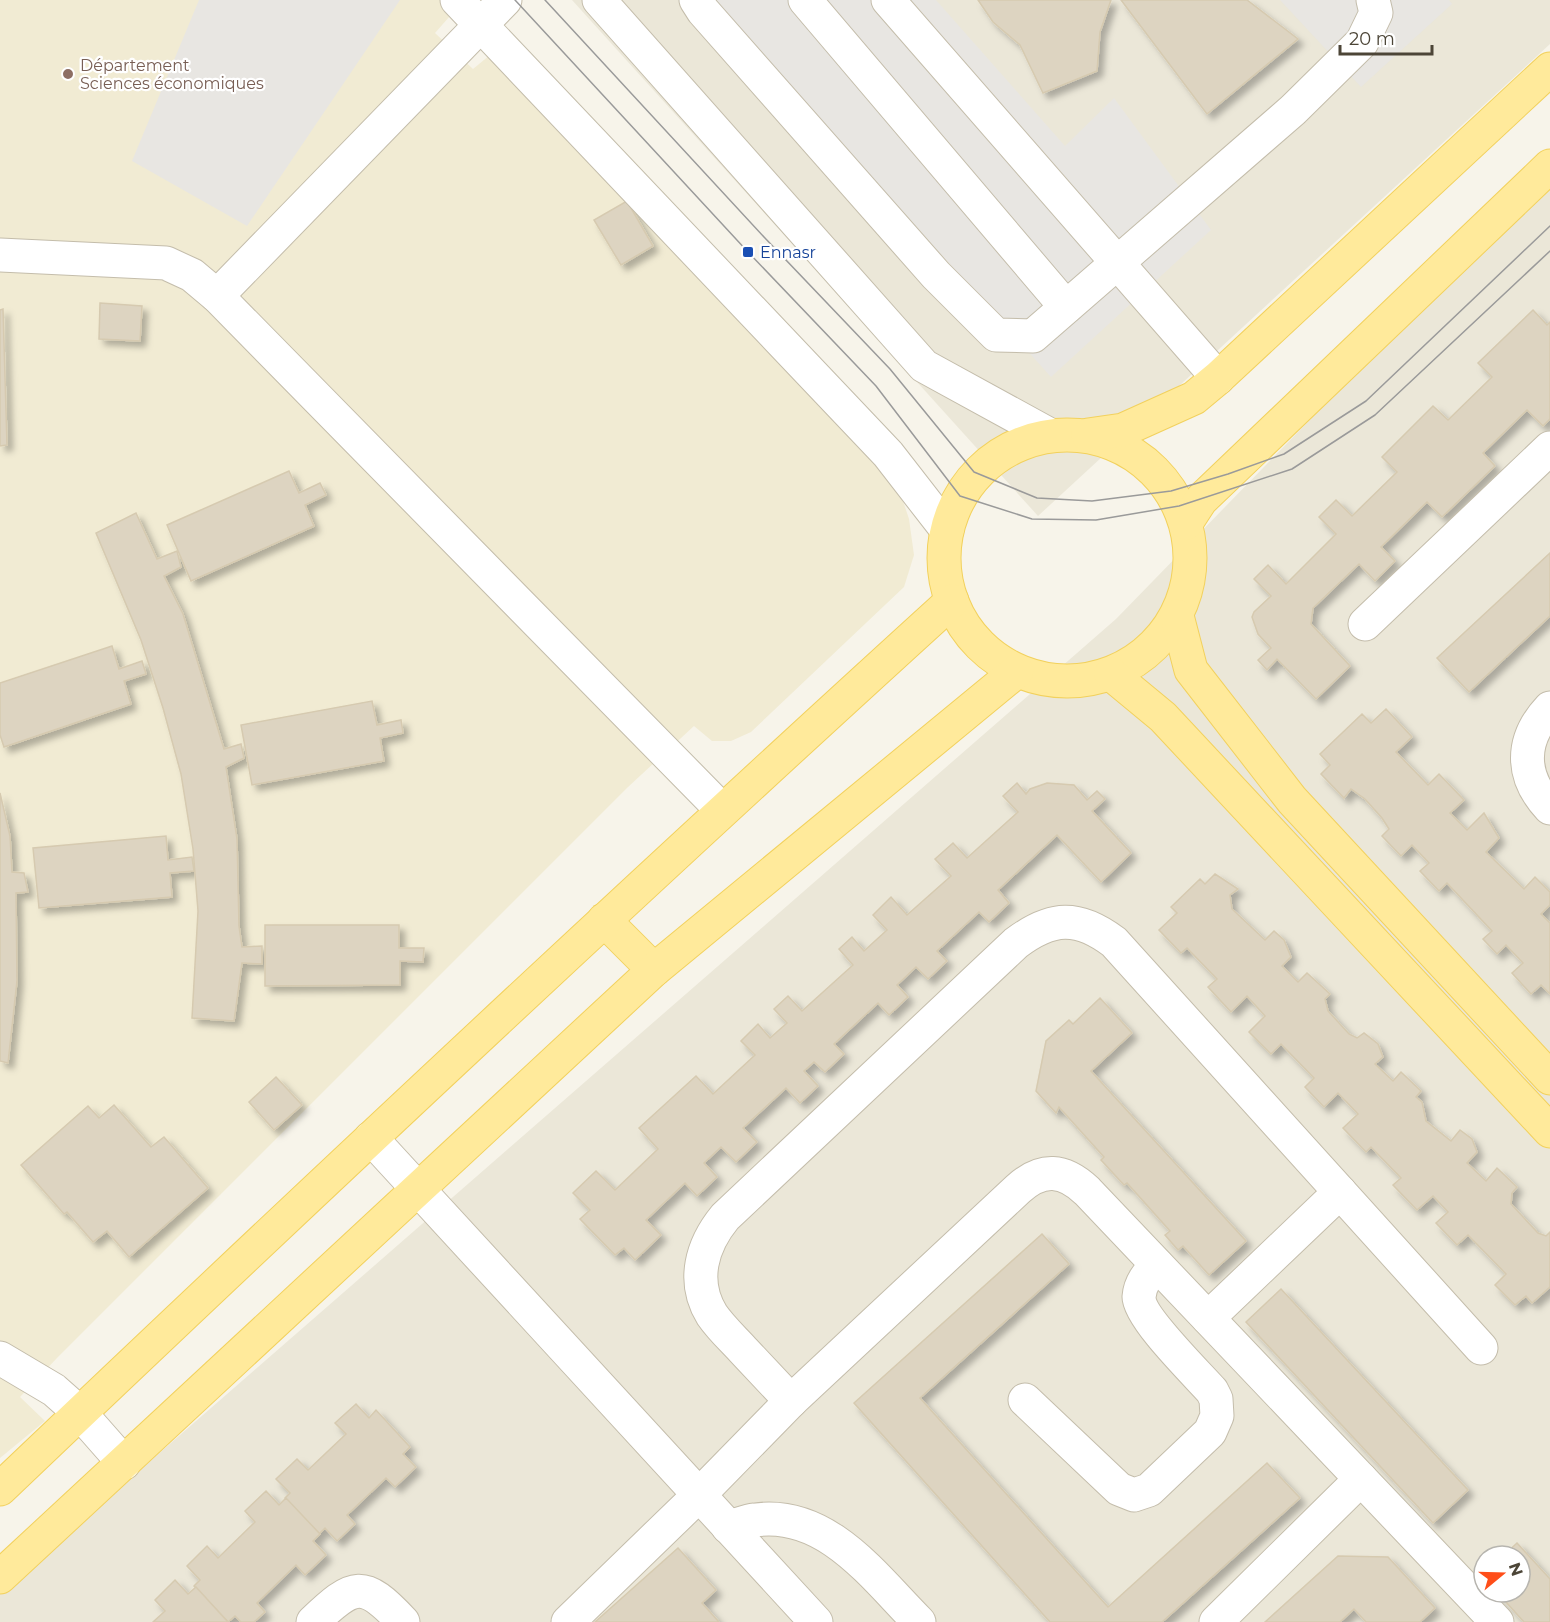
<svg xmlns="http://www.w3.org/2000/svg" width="1550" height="1622" font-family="Montserrat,sans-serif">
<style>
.residential{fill:#ebe7d8;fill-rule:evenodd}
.education{fill:#f1ebd3}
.parking{fill:#e8e6e2}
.building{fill:#ddd4c1;stroke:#d6cab0;stroke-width:1.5;filter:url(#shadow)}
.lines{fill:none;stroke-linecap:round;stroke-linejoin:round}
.minor-casing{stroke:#c4bdab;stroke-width:35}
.major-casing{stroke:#f2d15d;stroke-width:35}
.minor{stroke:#fff;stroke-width:33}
.major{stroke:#ffea9b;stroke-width:33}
.tram{stroke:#9a9a9a;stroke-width:1.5}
.education-dot{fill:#8d6e63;stroke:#fff;stroke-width:2}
.transit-dot{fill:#1a4fb4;stroke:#fff;stroke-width:2}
.labels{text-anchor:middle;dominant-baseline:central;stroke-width:4.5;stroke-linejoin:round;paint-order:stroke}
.education-label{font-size:16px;fill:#785e54;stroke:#fff;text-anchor:start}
.transit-label{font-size:16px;fill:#164399;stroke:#fff;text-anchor:start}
</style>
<defs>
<filter id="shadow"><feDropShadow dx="5.5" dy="5.5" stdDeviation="3" flood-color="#0004"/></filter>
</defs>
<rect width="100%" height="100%" fill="#f7f4ea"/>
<g class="residential">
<path d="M 572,0 L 1550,0 L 1550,44 L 1038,516 Z"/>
<path d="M 1550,173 L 1550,1622 L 0,1622 L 0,1592 L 1116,619 ZM 1484,1556 L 1520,1556 L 1520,1592 L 1484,1592 Z"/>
</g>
<path class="education" d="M 0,0 L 446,0 L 450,16 L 435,33 L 473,69 L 490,55 L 898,486 L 909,519 L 914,555 L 904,587 L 751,732 L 731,741 L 712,741 L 694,726 L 628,787 L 57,1358 L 20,1397 L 45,1421 L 0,1458 Z"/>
<g class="parking">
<path d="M 199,0 L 400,0 L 247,226 L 132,161 Z"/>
<path d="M 713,0 L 936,0 L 1065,146 L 1114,98 L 1211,230 L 1051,377 Z"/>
<path d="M 1280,0 L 1449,0 L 1452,4 L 1361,87 Z"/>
</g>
<g class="building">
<path d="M 978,0 L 1111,0 L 1100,32 L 1097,71 L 1043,93 L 1020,45 L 993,22 Z"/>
<path d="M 1121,0 L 1247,0 L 1298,39 L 1207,114 Z"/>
<path d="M 627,201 L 653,246 L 621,265 L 594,220 Z"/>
<path d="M 100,303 L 142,306 L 140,341 L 99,339 Z"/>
<path d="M 3,309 L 7,445 L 0,446 L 0,310 Z"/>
<path d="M 1533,310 L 1547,325 L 1550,322 L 1550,419 L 1543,426 L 1527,410 L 1483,453 L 1495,466 L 1442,517 L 1427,502 L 1381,547 L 1395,561 L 1375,581 L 1359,564 L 1313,608 L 1311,624 L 1350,666 L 1316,699 L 1277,659 L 1267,670 L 1258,660 L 1271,648 L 1258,634 L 1252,617 L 1254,612 L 1271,596 L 1254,579 L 1268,565 L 1286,584 L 1336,534 L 1319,517 L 1336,500 L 1352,516 L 1397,472 L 1382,457 L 1433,406 L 1448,420 L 1492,377 L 1478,363 Z"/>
<path d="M 289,471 L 299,493 L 320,483 L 326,495 L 305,505 L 314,526 L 191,581 L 167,525 Z"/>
<path d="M 136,513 L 157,559 L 177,551 L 181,567 L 164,576 L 183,614 L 224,749 L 241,744 L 244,758 L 226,767 L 237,839 L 239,926 L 242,947 L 262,946 L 262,964 L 242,963 L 234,1021 L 192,1018 L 198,911 L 193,849 L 181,774 L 163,708 L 141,640 L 96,533 Z"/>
<path d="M 1550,553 L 1550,616 L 1469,692 L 1437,658 Z"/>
<path d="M 112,646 L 119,669 L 142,661 L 146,674 L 124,681 L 131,704 L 4,747 L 0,735 L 0,683 Z"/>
<path d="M 372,701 L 377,725 L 401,720 L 403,733 L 380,738 L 384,761 L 252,785 L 241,725 Z"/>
<path d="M 1386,709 L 1412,737 L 1396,752 L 1428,785 L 1439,774 L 1464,800 L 1450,813 L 1467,830 L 1484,813 L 1499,838 L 1486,852 L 1524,889 L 1535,877 L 1550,892 L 1550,905 L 1541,914 L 1550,923 L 1550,994 L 1541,985 L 1531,994 L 1512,973 L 1523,963 L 1506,945 L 1497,954 L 1483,939 L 1492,931 L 1447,883 L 1439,891 L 1420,871 L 1429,863 L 1412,845 L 1401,856 L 1382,836 L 1389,829 L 1382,818 L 1365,799 L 1351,789 L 1344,798 L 1321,774 L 1330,765 L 1320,754 L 1362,714 L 1371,723 Z"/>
<path d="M 1017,783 L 1026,794 L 1030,789 L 1047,783 L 1074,785 L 1087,800 L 1097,791 L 1105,799 L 1092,811 L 1131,853 L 1101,882 L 1057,835 L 998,890 L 1009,903 L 989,922 L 979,912 L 937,951 L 947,961 L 928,979 L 916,967 L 897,985 L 908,997 L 889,1015 L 878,1003 L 834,1044 L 844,1054 L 825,1072 L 814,1062 L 804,1071 L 818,1086 L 800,1103 L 786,1088 L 743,1128 L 757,1142 L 736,1162 L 721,1147 L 704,1163 L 717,1177 L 697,1196 L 685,1183 L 646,1220 L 661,1235 L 635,1260 L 624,1248 L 615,1255 L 580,1219 L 590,1210 L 573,1193 L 596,1171 L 615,1190 L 658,1149 L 639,1128 L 696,1076 L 713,1094 L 755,1055 L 741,1041 L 758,1024 L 770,1038 L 787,1023 L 774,1009 L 788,996 L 802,1011 L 853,965 L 839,949 L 852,937 L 864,951 L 887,930 L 873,915 L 891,897 L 907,915 L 951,876 L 935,859 L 953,843 L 967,858 L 1018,812 L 1003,796 Z"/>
<path d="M 0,793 L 10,836 L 12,872 L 24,873 L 28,892 L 16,893 L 17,981 L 8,1063 L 0,1061 Z"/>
<path d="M 166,836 L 168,860 L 192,857 L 194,871 L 170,873 L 172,897 L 39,908 L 33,848 Z"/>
<path d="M 1215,874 L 1238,889 L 1230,895 L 1232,909 L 1265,940 L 1274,931 L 1284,940 L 1291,957 L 1282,966 L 1298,982 L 1307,973 L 1330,994 L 1325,999 L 1328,1011 L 1349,1034 L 1357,1038 L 1364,1033 L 1378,1044 L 1383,1057 L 1375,1064 L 1393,1081 L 1401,1072 L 1421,1091 L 1416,1097 L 1422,1102 L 1426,1121 L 1451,1141 L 1460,1130 L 1472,1139 L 1477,1152 L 1467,1163 L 1486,1181 L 1497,1168 L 1517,1187 L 1512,1193 L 1511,1204 L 1538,1233 L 1546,1236 L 1550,1232 L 1550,1287 L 1532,1303 L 1526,1296 L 1515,1305 L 1495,1285 L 1506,1274 L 1468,1235 L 1457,1245 L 1436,1223 L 1448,1212 L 1433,1196 L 1417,1210 L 1393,1185 L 1401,1178 L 1371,1147 L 1366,1152 L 1343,1128 L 1358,1114 L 1338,1093 L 1324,1107 L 1305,1087 L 1314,1078 L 1281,1044 L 1271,1054 L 1249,1032 L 1265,1016 L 1247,996 L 1231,1012 L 1208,987 L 1217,979 L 1187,948 L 1181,953 L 1159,930 L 1177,913 L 1171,907 L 1200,879 L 1205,884 Z"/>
<path d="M 265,925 L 399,925 L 399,948 L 424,948 L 423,962 L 400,961 L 400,985 L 265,986 Z"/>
<path d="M 1100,998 L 1132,1033 L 1091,1071 L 1246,1241 L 1209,1275 L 1183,1246 L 1178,1250 L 1165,1235 L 1170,1231 L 1127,1183 L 1124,1185 L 1101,1160 L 1104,1157 L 1059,1107 L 1056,1113 L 1036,1091 L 1046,1041 L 1069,1020 L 1073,1024 Z"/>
<path d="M 276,1077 L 302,1105 L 274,1130 L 249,1102 Z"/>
<path d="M 114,1105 L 151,1147 L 164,1137 L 208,1188 L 129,1257 L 107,1231 L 93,1242 L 67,1212 L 64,1214 L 21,1165 L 88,1106 L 99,1118 Z"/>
<path d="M 1042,1234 L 1069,1264 L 920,1398 L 1108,1607 L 1267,1463 L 1300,1498 L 1162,1622 L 1050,1622 L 854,1403 Z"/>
<path d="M 1281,1289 L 1468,1490 L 1433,1523 L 1246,1322 Z"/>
<path d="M 356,1404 L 369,1418 L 376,1410 L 410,1447 L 403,1454 L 416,1467 L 395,1487 L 386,1478 L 347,1515 L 355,1524 L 337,1541 L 325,1528 L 319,1534 L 285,1498 L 290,1493 L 276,1479 L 297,1459 L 308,1470 L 346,1434 L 335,1423 Z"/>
<path d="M 266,1491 L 279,1505 L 286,1498 L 320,1534 L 313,1541 L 326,1555 L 305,1575 L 296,1565 L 257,1603 L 265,1612 L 254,1622 L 241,1622 L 235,1616 L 228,1622 L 194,1586 L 200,1580 L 187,1566 L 207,1546 L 218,1558 L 255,1522 L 245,1511 Z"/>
<path d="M 1517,1543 L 1550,1579 L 1550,1622 L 1524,1622 L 1497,1592 L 1520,1592 L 1520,1556 L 1503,1556 Z"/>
<path d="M 678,1548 L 716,1590 L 702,1603 L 719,1622 L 595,1622 Z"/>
<path d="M 1338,1556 L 1388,1557 L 1435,1608 L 1420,1622 L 1366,1622 L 1354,1609 L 1340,1622 L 1265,1622 Z"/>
<path d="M 175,1580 L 188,1594 L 196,1587 L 228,1622 L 153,1622 L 165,1611 L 155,1600 Z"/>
</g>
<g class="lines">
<defs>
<g id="minor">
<path d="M 457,0 L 888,454 L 947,530"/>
<path d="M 599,0 L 924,366 L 1050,435"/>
<path d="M 696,0 L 703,11 L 936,275 L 996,335 L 1033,336 L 1293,110 L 1362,42 L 1376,13 L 1373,0"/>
<path d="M 805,0 L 1066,307"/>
<path d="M 888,0 L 1218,378"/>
<path d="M 0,255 L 166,263 L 192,275 L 217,296 L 722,810"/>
<path d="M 217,296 L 505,0"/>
<path d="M 1365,624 L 1550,448"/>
<path d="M 1550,708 C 1520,740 1520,776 1550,808"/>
<path d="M 371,1138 L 816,1622"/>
<path d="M 1208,1318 L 1340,1192"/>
<path d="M 0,1358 L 54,1390 L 80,1413 L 124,1463"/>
<path d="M 1025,1400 L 1119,1489 L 1134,1495 L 1149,1490 L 1210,1432 L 1217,1416 L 1216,1399 L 1212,1391 C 1196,1373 1139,1317 1139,1297 C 1140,1283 1148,1274 1157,1265"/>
<path d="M 791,1401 C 775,1384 759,1367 743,1350 C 733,1339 721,1328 712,1315 C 691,1281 702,1245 725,1217 L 1016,943 C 1052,916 1078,915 1114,942 L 1481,1348"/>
<path d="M 728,1527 C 737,1525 746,1521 755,1520 C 827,1510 874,1577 919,1622"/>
<path d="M 313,1622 C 354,1583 363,1579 403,1622"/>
<path d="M 568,1622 L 698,1496 L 791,1401 L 1018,1189 C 1042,1167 1064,1169 1087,1191 L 1497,1622"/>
<path d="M 1216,1622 L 1361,1479"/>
</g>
<g id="major">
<circle cx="1067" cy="558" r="123"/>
<path d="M 1088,435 L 1123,430 L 1194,398 L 1218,378 L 1550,69"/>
<path d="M 1186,523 L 1201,500 L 1550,166"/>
<path d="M 1177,616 L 1191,670 L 1292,800 L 1550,1078"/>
<path d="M 1111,674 L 1163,717 L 1550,1131"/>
<path d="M 604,920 L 654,970"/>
<path d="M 0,1489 C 314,1190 631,893 952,601"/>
<path d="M 0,1577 L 654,970 L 1017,671"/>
</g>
</defs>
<use href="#minor" class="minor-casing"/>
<use href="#major" class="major-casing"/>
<use href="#minor" class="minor"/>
<use href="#major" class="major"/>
<g class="tram">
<path d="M 515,0 L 748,252 L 876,386 L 960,496 L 1032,519 L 1096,520 L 1179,506 L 1292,469 L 1375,415 L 1550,251"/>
<path d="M 545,0 L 764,237 L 890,369 L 974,472 L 1037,498 L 1092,501 L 1171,491 L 1228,474 L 1284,454 L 1366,401 L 1550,226"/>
</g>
</g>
<circle class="education-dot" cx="68" cy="74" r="6"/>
<rect class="transit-dot" x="742" y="246" width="12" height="12" rx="3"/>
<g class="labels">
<g class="education-label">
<text x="80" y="65">Département<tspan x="80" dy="18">Sciences économiques</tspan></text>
</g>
<g class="transit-label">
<text x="760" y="252">Ennasr</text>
</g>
</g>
<g transform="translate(1502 1574) rotate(71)"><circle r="28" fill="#ffffff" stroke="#b7b5af" stroke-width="1.5"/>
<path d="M0-4.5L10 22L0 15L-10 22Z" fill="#ff4e19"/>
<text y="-9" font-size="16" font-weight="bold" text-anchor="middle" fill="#4c4537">N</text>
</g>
<path d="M1340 45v9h92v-9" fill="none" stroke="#4c4537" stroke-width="3"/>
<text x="1349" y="45" font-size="18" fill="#4c4537" stroke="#ffffff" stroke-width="4.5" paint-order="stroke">20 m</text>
</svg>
